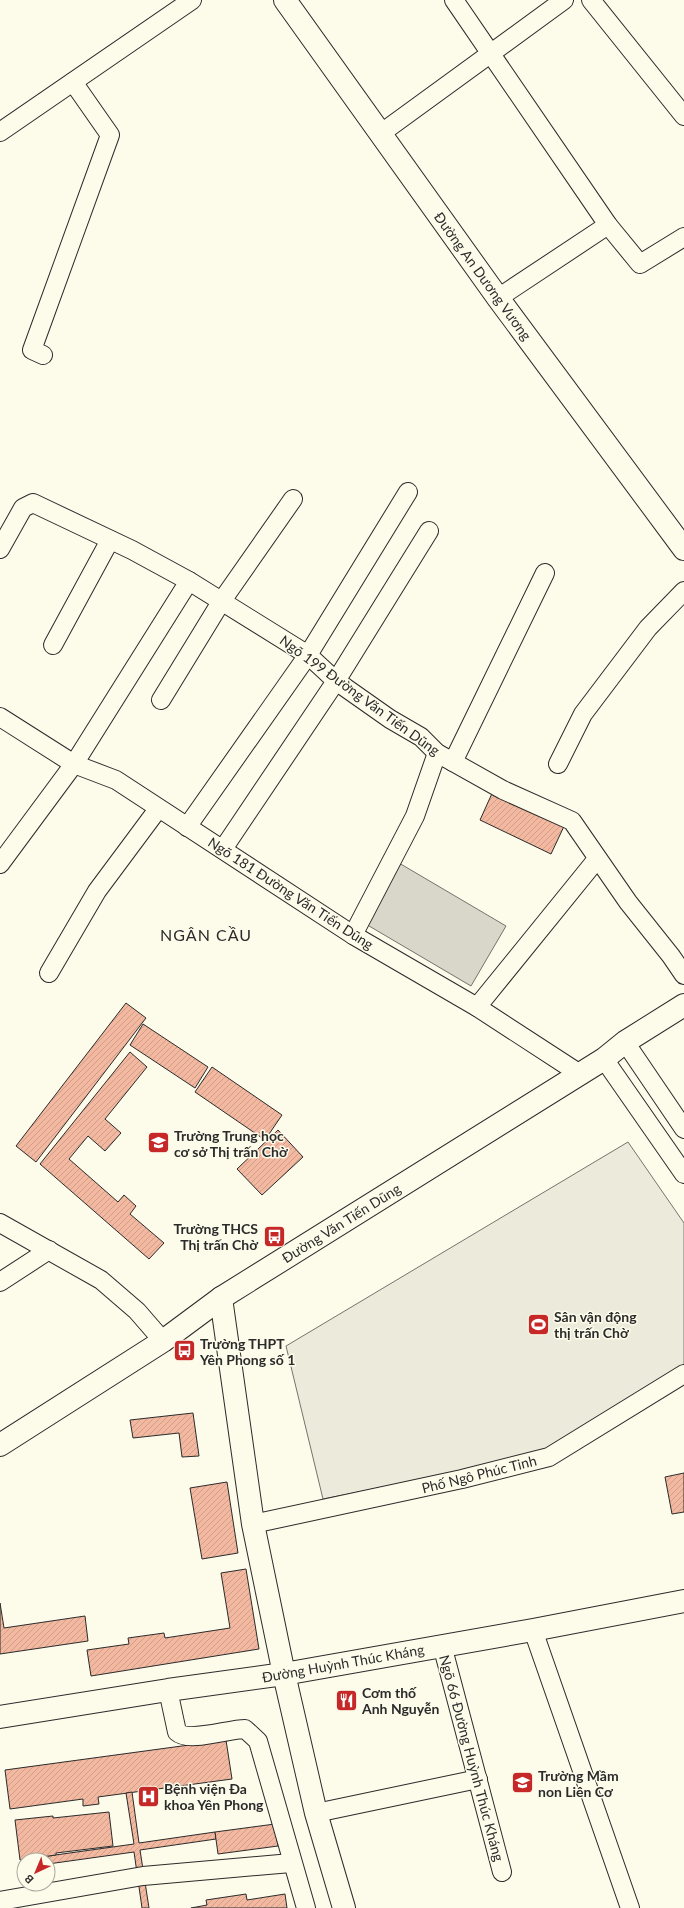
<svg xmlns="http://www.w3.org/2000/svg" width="684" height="1908" font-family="Lato,sans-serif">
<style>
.pitch{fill:#ecebdb;stroke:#74746e}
.water{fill:#d8d7c9;stroke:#74746e}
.building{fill:url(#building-hatch);stroke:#2b2b2b}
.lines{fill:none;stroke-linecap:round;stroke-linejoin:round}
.minor-casing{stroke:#2b2b2b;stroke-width:20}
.major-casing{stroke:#2b2b2b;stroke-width:24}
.minor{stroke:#fdfbea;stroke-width:18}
.major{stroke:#fdfbea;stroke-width:22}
.labels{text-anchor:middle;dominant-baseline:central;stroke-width:3;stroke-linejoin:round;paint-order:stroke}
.street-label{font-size:14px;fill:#2b2b2b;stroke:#fdfbea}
.poi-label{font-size:14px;font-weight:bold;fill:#2b2b2b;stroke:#fdfbea;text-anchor:start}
.quarter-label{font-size:16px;letter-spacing:1px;fill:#2b2b2b;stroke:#fdfbea}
</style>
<defs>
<pattern id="building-hatch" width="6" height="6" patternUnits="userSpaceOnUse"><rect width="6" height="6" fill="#f2b8a0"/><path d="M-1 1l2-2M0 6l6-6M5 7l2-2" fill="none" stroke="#d09e8a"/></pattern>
</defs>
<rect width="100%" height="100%" fill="#fdfbea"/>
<path class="pitch" d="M 628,1142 L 684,1223 L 684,1367 L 544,1451 L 479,1468 L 323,1499 L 286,1346 Z"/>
<path class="water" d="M 399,863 L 506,926 L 471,986 L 364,923 Z"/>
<g class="building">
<path d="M 494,789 L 566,822 L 551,854 L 480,820 Z"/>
<path d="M 126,1003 L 146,1018 L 36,1162 L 16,1146 Z"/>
<path d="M 143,1024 L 208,1067 L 195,1088 L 130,1045 Z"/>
<path d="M 130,1052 L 147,1067 L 105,1119 L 121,1133 L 105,1151 L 88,1136 L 69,1159 L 118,1202 L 124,1195 L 136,1206 L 130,1214 L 164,1243 L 149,1259 L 40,1164 Z"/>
<path d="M 212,1067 L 282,1115 L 265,1140 L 195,1092 Z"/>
<path d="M 278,1130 L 303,1157 L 262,1195 L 237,1169 Z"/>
<path d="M 193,1413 L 199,1456 L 182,1457 L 179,1433 L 133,1438 L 130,1420 Z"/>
<path d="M 684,1473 L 684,1512 L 672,1514 L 665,1477 Z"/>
<path d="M 227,1482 L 238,1553 L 202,1559 L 190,1488 Z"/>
<path d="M 246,1569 L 259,1649 L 91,1676 L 87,1650 L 129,1644 L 128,1638 L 164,1633 L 165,1638 L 230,1628 L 221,1573 Z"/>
<path d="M 0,1603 L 4,1628 L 85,1616 L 88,1641 L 0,1654 Z"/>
<path d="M 226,1740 L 232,1779 L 98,1797 L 99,1804 L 83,1806 L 83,1799 L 10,1809 L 5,1770 Z"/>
<path d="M 132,1792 L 139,1843 L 215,1832 L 216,1839 L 140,1850 L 149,1908 L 142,1908 L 134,1852 L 48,1864 L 48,1860 L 42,1860 L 41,1857 L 134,1844 L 126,1793 Z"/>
<path d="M 109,1812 L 113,1846 L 56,1853 L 56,1855 L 20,1860 L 15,1820 L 53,1816 L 53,1818 Z"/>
<path d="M 275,1824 L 278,1846 L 218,1854 L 215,1832 Z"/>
<path d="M 246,1894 L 247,1900 L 285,1894 L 287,1908 L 191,1908 L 207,1905 L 206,1900 Z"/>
</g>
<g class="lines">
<defs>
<g id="minor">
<path d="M 454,0 L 608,225 L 640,264 L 684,237"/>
<path d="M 591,0 L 684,116"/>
<path d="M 0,132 L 192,0"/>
<path d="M 380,134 L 564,0"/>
<path d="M 498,298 L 608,225"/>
<path d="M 43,355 L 32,350 L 110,135 L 73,82"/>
<path d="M 0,549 L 23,508 L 33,503 L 132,550 L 189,581 L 308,655 L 336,681 L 390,719 L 421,737 L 437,753 L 503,790 L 572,821 L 628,902 L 671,956 L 684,975"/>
<path d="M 53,645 L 110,540"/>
<path d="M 161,700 L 221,602 L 293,499"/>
<path d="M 0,717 L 74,764 L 116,780 L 353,935 L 477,1007 L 580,1074"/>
<path d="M 453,762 L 545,573"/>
<path d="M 558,764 L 583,714 L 648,628 L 684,591"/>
<path d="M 187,827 L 308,655 L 408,492"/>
<path d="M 223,849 L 336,681 L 429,531"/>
<path d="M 0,864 L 74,764 L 189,581"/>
<path d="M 353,935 L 415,816 L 437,753"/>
<path d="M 49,973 L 97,891 L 158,809"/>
<path d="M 477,1007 L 597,859"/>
<path d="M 625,1042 L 684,1129"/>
<path d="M 604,1059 L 684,1174"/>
<path d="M 0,1223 L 101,1280 L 137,1311 L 163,1341"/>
<path d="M 0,1282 L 49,1250"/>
<path d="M 253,1524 L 462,1479 L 549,1457 L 684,1374"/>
<path d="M 533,1630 L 630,1908"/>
<path d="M 442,1645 L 502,1872"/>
<path d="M 168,1690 L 177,1732 C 189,1743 228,1729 245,1729 L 258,1741 L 306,1908"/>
<path d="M 316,1813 L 478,1779"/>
<path d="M 0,1901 L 143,1876 L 291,1863"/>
</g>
<g id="major">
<path d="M 285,0 L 498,298 L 684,549"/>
<path d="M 221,1298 L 253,1524 L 284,1674 L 316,1813 L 344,1908"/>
<path d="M 0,1445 L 163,1341 L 221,1298 L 604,1059 L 625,1042 L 684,1005"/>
<path d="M 0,1717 L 168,1690 L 284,1674 L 533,1630 L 684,1601"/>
</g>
</defs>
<use href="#minor" class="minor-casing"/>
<use href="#major" class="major-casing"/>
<use href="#minor" class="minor"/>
<use href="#major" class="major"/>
</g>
<defs>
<symbol id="school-square" viewBox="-11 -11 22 22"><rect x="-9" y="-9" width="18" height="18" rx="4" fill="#c62828" stroke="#fdfbea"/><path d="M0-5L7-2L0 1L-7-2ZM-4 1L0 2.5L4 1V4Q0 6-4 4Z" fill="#fff"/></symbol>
<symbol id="bus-square" viewBox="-11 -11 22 22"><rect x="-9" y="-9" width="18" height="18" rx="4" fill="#c62828" stroke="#fdfbea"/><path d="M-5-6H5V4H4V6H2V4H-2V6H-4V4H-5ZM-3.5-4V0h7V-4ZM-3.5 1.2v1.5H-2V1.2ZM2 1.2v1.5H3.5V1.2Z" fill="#fff"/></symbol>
<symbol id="stadium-square" viewBox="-11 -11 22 22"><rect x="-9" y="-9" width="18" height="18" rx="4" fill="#c62828" stroke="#fdfbea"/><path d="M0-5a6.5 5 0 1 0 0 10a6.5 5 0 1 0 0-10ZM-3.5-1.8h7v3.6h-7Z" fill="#fff"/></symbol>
<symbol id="restaurant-square" viewBox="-11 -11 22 22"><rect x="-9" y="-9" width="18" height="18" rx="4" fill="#c62828" stroke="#fdfbea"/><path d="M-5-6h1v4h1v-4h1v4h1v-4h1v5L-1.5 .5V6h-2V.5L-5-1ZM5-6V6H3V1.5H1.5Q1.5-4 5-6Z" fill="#fff"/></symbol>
<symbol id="hospital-square" viewBox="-11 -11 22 22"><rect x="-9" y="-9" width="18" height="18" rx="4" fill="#c62828" stroke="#fdfbea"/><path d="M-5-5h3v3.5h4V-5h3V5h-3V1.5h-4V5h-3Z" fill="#fff"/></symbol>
</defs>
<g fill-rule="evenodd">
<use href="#school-square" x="146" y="1130" width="25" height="25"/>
<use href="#bus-square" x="262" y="1224" width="25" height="25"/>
<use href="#stadium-square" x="526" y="1312" width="25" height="25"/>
<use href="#bus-square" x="172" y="1338" width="25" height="25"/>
<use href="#restaurant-square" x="334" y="1688" width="25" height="25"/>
<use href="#school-square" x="510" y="1770" width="25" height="25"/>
<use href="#hospital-square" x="136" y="1784" width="25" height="25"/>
</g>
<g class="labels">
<g class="street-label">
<text transform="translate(483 276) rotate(54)">Đường An Dương Vương</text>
<text transform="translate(360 695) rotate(36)">Ngõ 199 Đường Văn Tiến Dũng</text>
<text transform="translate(291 893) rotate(33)">Ngõ 181 Đường Văn Tiến Dũng</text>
<text transform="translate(341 1223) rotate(-32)">Đường Văn Tiến Dũng</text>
<text transform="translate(479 1474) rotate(-14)">Phố Ngô Phúc Tinh</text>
<text transform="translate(343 1663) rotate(-10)">Đường Huỳnh Thúc Kháng</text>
<text transform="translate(472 1758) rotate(75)">Ngõ 66 Đường Huỳnh Thúc Kháng</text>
</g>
<g class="poi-label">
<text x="174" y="1135">Trường Trung học<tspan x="174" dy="16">cơ sở Thị trấn Chờ</tspan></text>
<text x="258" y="1228" text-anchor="end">Trường THCS<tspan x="258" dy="16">Thị trấn Chờ</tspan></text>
<text x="554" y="1316">Sân vận động<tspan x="554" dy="16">thị trấn Chờ</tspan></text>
<text x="200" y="1343">Trường THPT<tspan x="200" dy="16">Yên Phong số 1</tspan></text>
<text x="362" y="1692">Cơm thố<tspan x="362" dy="16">Anh Nguyễn</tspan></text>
<text x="538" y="1775">Trường Mầm<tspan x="538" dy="16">non Liên Cơ</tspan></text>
<text x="164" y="1788">Bệnh viện Đa<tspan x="164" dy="16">khoa Yên Phong</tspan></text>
</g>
<g class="quarter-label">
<text x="206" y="934">NGÂN CẦU</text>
</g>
</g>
<g transform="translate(36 1872) rotate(224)"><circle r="19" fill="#fdfbea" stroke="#a9a89e"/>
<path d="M0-3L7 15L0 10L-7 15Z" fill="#c62828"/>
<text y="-6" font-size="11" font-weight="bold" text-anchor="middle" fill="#2b2b2b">B</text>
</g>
</svg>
